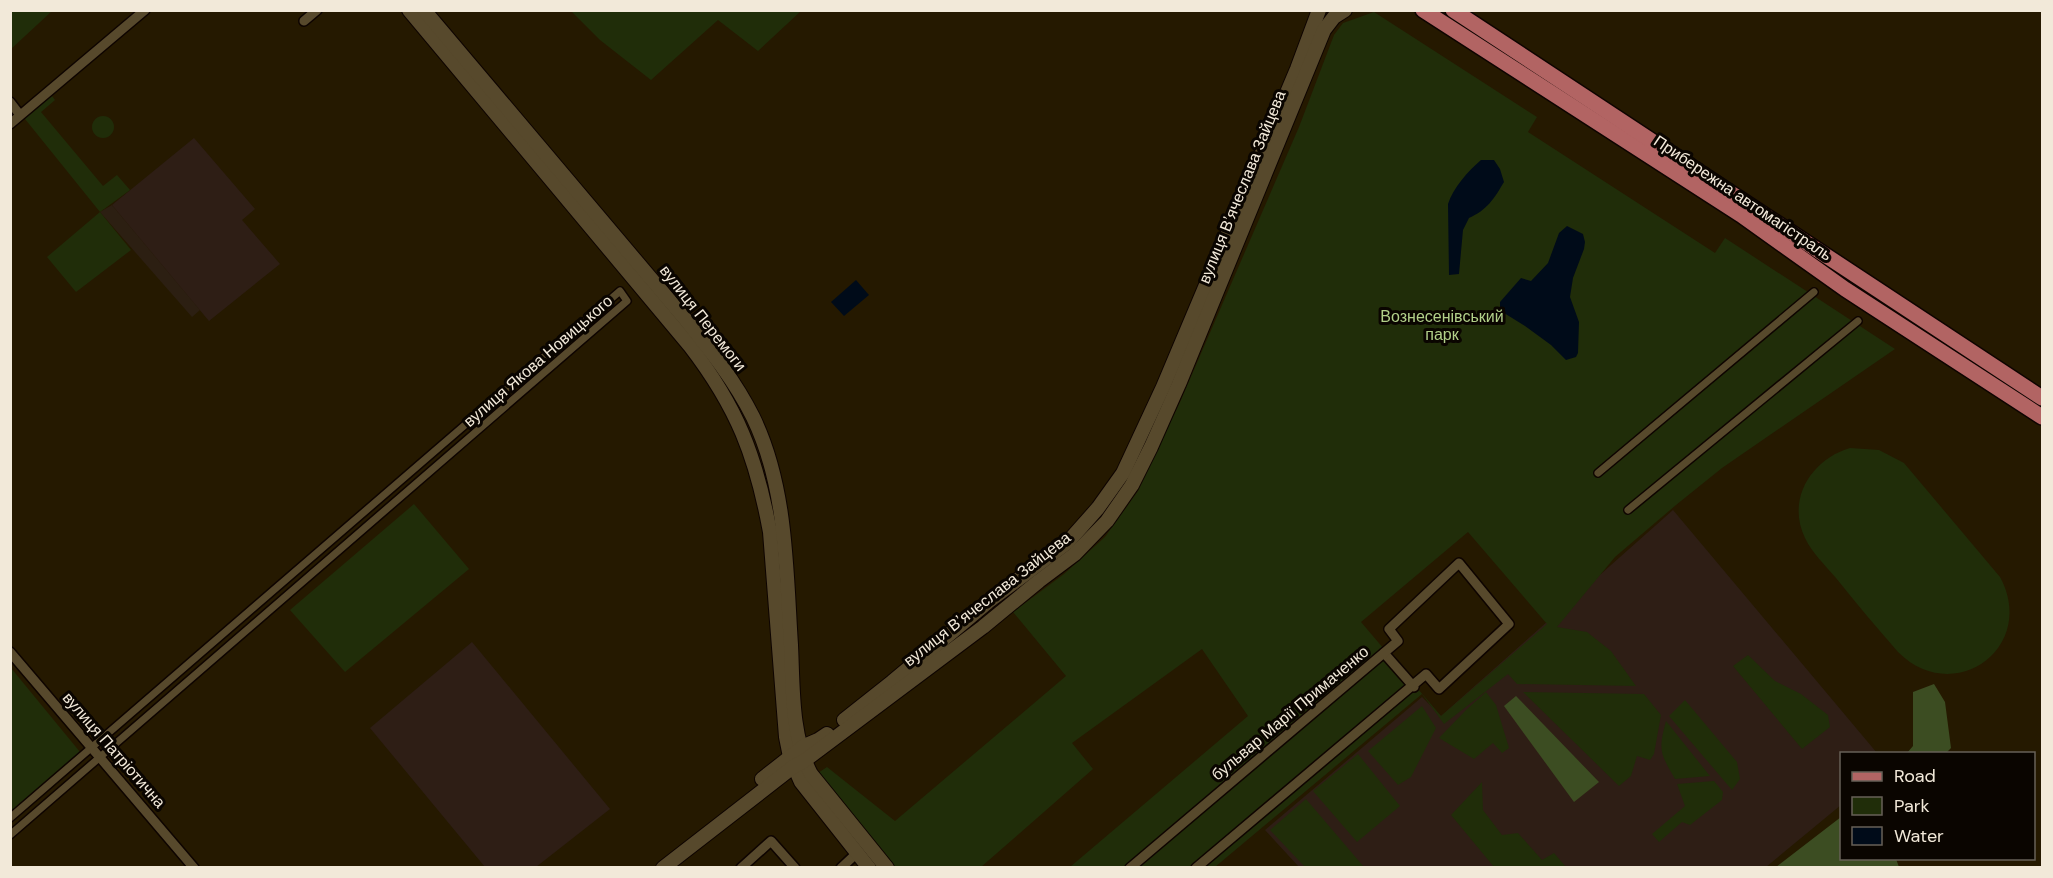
<svg xmlns="http://www.w3.org/2000/svg" width="2053" height="878" font-family="'DM Sans',sans-serif">
<style>
.industrial{fill:#2c1f12}
.education{fill:#2e1e15}
.green{fill:#202d09;fill-rule:evenodd}
.forest{fill:#3c4d22}
.water{fill:#000b19}
.lines{fill:none;stroke-linecap:round;stroke-linejoin:round}
.pedestrian-casing{stroke:#0e0400;stroke-width:10}
.minor-casing{stroke:#0e0400;stroke-width:12}
.secondary-casing{stroke:#0e0400;stroke-width:16}
.primary-casing{stroke:#0e0400;stroke-width:18}
.pedestrian{stroke:#57492c;stroke-width:7}
.minor{stroke:#57492c;stroke-width:9}
.secondary{stroke:#57492c;stroke-width:14}
.primary{stroke:#b26463;stroke-width:15}
.labels{text-anchor:middle;dominant-baseline:central;stroke-width:6;stroke-linejoin:round;paint-order:stroke}
.street-label{font-size:16px;fill:#f2e9d9;stroke:#0a0500}
.park-label{font-size:16px;fill:#b2d089;stroke:#0a0500}
</style>
<rect width="100%" height="100%" fill="#251900"/>
<path class="industrial" d="M 112,205 L 200,310 L 192,317 L 100,212 Z"/>
<g class="education">
<path d="M 194,138 L 255,209 L 242,220 L 280,264 L 209,321 L 112,205 Z"/>
<path d="M 1673,510 L 1877,753 L 1842,754 L 1841,805 L 1766,867 L 1299,867 L 1265,830 L 1422,697 L 1441,716 Z"/>
<path d="M 472,642 L 610,809 L 536,867 L 485,867 L 370,728 Z"/>
</g>
<g class="green">
<path d="M 11,10 L 52,10 L 52,11 L 11,49 Z"/>
<path d="M 571,11 L 801,11 L 758,51 L 718,20 L 651,80 L 600,40 Z"/>
<path d="M 1374,12 L 1537,117 L 1528,132 L 1715,253 L 1725,238 L 1895,349 L 1722,468 L 1676,505 L 1615,557 L 1557,627 L 1587,632 L 1611,651 L 1636,686 L 1517,684 L 1508,674 L 1444,724 L 1422,694 L 1215,867 L 1070,867 L 1248,716 L 1202,649 L 1072,743 L 1093,769 L 981,867 L 893,867 L 815,775 L 827,767 L 895,821 L 1066,676 L 1013,612 L 1064,574 L 1105,537 L 1138,491 L 1180,402 L 1299,127 L 1334,35 L 1343,23 ZM 1468,532 L 1547,624 L 1441,716 L 1361,622 Z"/>
<path d="M 49,92 L 55,100 L 41,112 L 103,186 L 117,175 L 130,190 L 100,212 L 131,250 L 76,292 L 47,257 L 100,212 L 21,114 Z"/>
<circle cx="103" cy="127" r="11"/>
<path d="M 1850,448 L 1879,450 L 1904,463 L 2000,577 C 2038,647 1954,708 1898,652 C 1877,628 1856,603 1836,578 C 1825,565 1812,553 1805,538 C 1786,499 1812,459 1850,448 Z"/>
<path d="M 414,504 L 469,569 L 345,672 L 290,610 Z"/>
<path d="M 1748,655 L 1775,681 L 1801,694 L 1828,715 L 1830,727 L 1802,749 L 1733,666 Z"/>
<path d="M 11,668 L 80,752 L 11,812 L 10,812 Z"/>
<path d="M 1486,692 L 1496,705 L 1509,748 L 1502,753 L 1493,743 L 1474,759 L 1439,738 L 1466,710 Z"/>
<path d="M 1523,692 L 1644,694 L 1661,715 L 1654,754 L 1650,760 L 1637,756 L 1631,776 L 1619,786 Z"/>
<path d="M 1685,700 L 1737,762 L 1740,779 L 1732,790 L 1669,716 Z"/>
<path d="M 1422,706 L 1436,728 L 1411,777 L 1398,785 L 1368,751 Z"/>
<path d="M 1666,721 L 1710,776 L 1675,779 C 1660,753 1658,751 1666,721 Z"/>
<path d="M 1358,754 L 1400,806 L 1357,842 L 1313,791 Z"/>
<path d="M 1714,781 L 1723,792 L 1722,800 L 1690,825 L 1682,822 L 1659,842 L 1652,834 L 1685,806 L 1677,784 Z"/>
<path d="M 1482,782 L 1483,810 L 1502,835 L 1518,833 L 1542,860 L 1554,853 L 1566,867 L 1494,867 L 1451,815 Z"/>
<path d="M 1306,799 L 1364,867 L 1305,867 L 1270,830 Z"/>
</g>
<g class="forest">
<path d="M 1934,684 L 1945,702 L 1951,748 L 1946,753 L 1907,753 L 1913,746 L 1913,692 Z"/>
<path d="M 1516,696 L 1599,782 L 1574,802 L 1504,706 Z"/>
<path d="M 1841,817 L 1842,858 L 1896,859 L 1899,867 L 1776,867 Z"/>
</g>
<g class="water">
<path d="M 1481,160 L 1494,160 L 1500,169 L 1504,182 C 1494,199 1487,210 1469,218 L 1463,230 L 1459,274 L 1449,275 L 1448,204 C 1453,188 1468,171 1481,160 Z"/>
<path d="M 1567,226 L 1583,234 L 1585,242 L 1584,249 L 1573,278 L 1570,297 L 1579,322 L 1578,353 L 1576,357 L 1566,360 L 1551,345 L 1525,326 L 1504,313 L 1500,308 L 1500,302 L 1521,278 L 1531,281 L 1548,263 L 1559,233 Z"/>
<path d="M 856,280 L 869,295 L 844,316 L 831,302 Z"/>
</g>
<g class="lines">
<defs>
<g id="pedestrian">
<path d="M 1598,473 L 1814,292"/>
<path d="M 1628,510 L 1858,321"/>
<path d="M 10,818 L 620,291 L 627,301 L 10,835"/>
</g>
<g id="minor">
<path d="M 304,21 L 317,10"/>
<path d="M 10,102 L 20,115"/>
<path d="M 10,124 L 145,10"/>
<path d="M 10,652 L 194,868"/>
<path d="M 1384,653 L 1414,687"/>
<path d="M 741,868 L 771,841 L 795,868"/>
<path d="M 841,868 L 857,853"/>
<path d="M 1130,868 L 1398,641 L 1389,629 L 1459,563 L 1509,624 L 1439,689 L 1426,674 L 1196,868"/>
</g>
<g id="secondary">
<path d="M 409,10 L 690,346 C 737,407 756,456 770,532 L 786,737 L 790,757 L 801,782 L 869,868"/>
<path d="M 424,10 L 686,320 C 711,351 735,381 753,417 C 787,487 786,569 791,645 C 793,687 791,736 811,774 L 887,868"/>
<path d="M 844,720 L 892,682 L 988,602 L 1067,543 L 1098,508 L 1123,473 L 1163,387 L 1297,69 L 1319,10"/>
<path d="M 762,779 L 804,746 L 818,740 L 827,734"/>
<path d="M 663,868 L 793,767 L 804,761 L 983,627 L 1039,581 L 1075,554 L 1107,521 L 1132,485 L 1151,447 L 1179,384 L 1324,30 L 1334,17 L 1345,10"/>
</g>
<g id="primary">
<path d="M 1423,10 L 1741,215 L 1845,289 L 2042,417"/>
<path d="M 1453,10 L 2042,398"/>
</g>
</defs>
<use href="#pedestrian" class="pedestrian-casing"/>
<use href="#minor" class="minor-casing"/>
<use href="#secondary" class="secondary-casing"/>
<use href="#primary" class="primary-casing"/>
<use href="#pedestrian" class="pedestrian"/>
<use href="#minor" class="minor"/>
<use href="#secondary" class="secondary"/>
<use href="#primary" class="primary"/>
</g>
<g class="labels">
<g class="street-label">
<text transform="translate(1242 187) rotate(-68)">вулиця Вʼячеслава Зайцева</text>
<text transform="translate(1743 198) rotate(34)">Прибережна автомагістраль</text>
<text transform="translate(703 318) rotate(52)">вулиця Перемоги</text>
<text transform="translate(538 361) rotate(-41)">вулиця Якова Новицького</text>
<text transform="translate(987 599) rotate(-38)">вулиця Вʼячеслава Зайцева</text>
<text transform="translate(1290 713) rotate(-40)">бульвар Марії Примаченко</text>
<text transform="translate(114 750) rotate(49)">вулиця Патріотична</text>
</g>
<g class="park-label">
<text x="1442" y="316">Вознесенівський<tspan x="1442" dy="18">парк</tspan></text>
</g>
</g>
<rect width="2053" height="878" fill="none" stroke="#f2e9d9" stroke-width="24"/>
<rect x="1840" y="752" width="195" height="108" fill="#0a0500" stroke="#676057" stroke-width="1.5"/>
<rect x="1852" y="772" width="30" height="9" fill="#b26463" stroke="#676057" stroke-width="1.5"/>
<text x="1894" y="782" font-size="18" fill="#f2e9d9">Road</text>
<rect x="1852" y="797" width="30" height="18" fill="#202d09" stroke="#676057" stroke-width="1.5"/>
<text x="1894" y="812" font-size="18" fill="#f2e9d9">Park</text>
<rect x="1852" y="827" width="30" height="18" fill="#000b19" stroke="#676057" stroke-width="1.5"/>
<text x="1894" y="842" font-size="18" fill="#f2e9d9">Water</text>
</svg>
